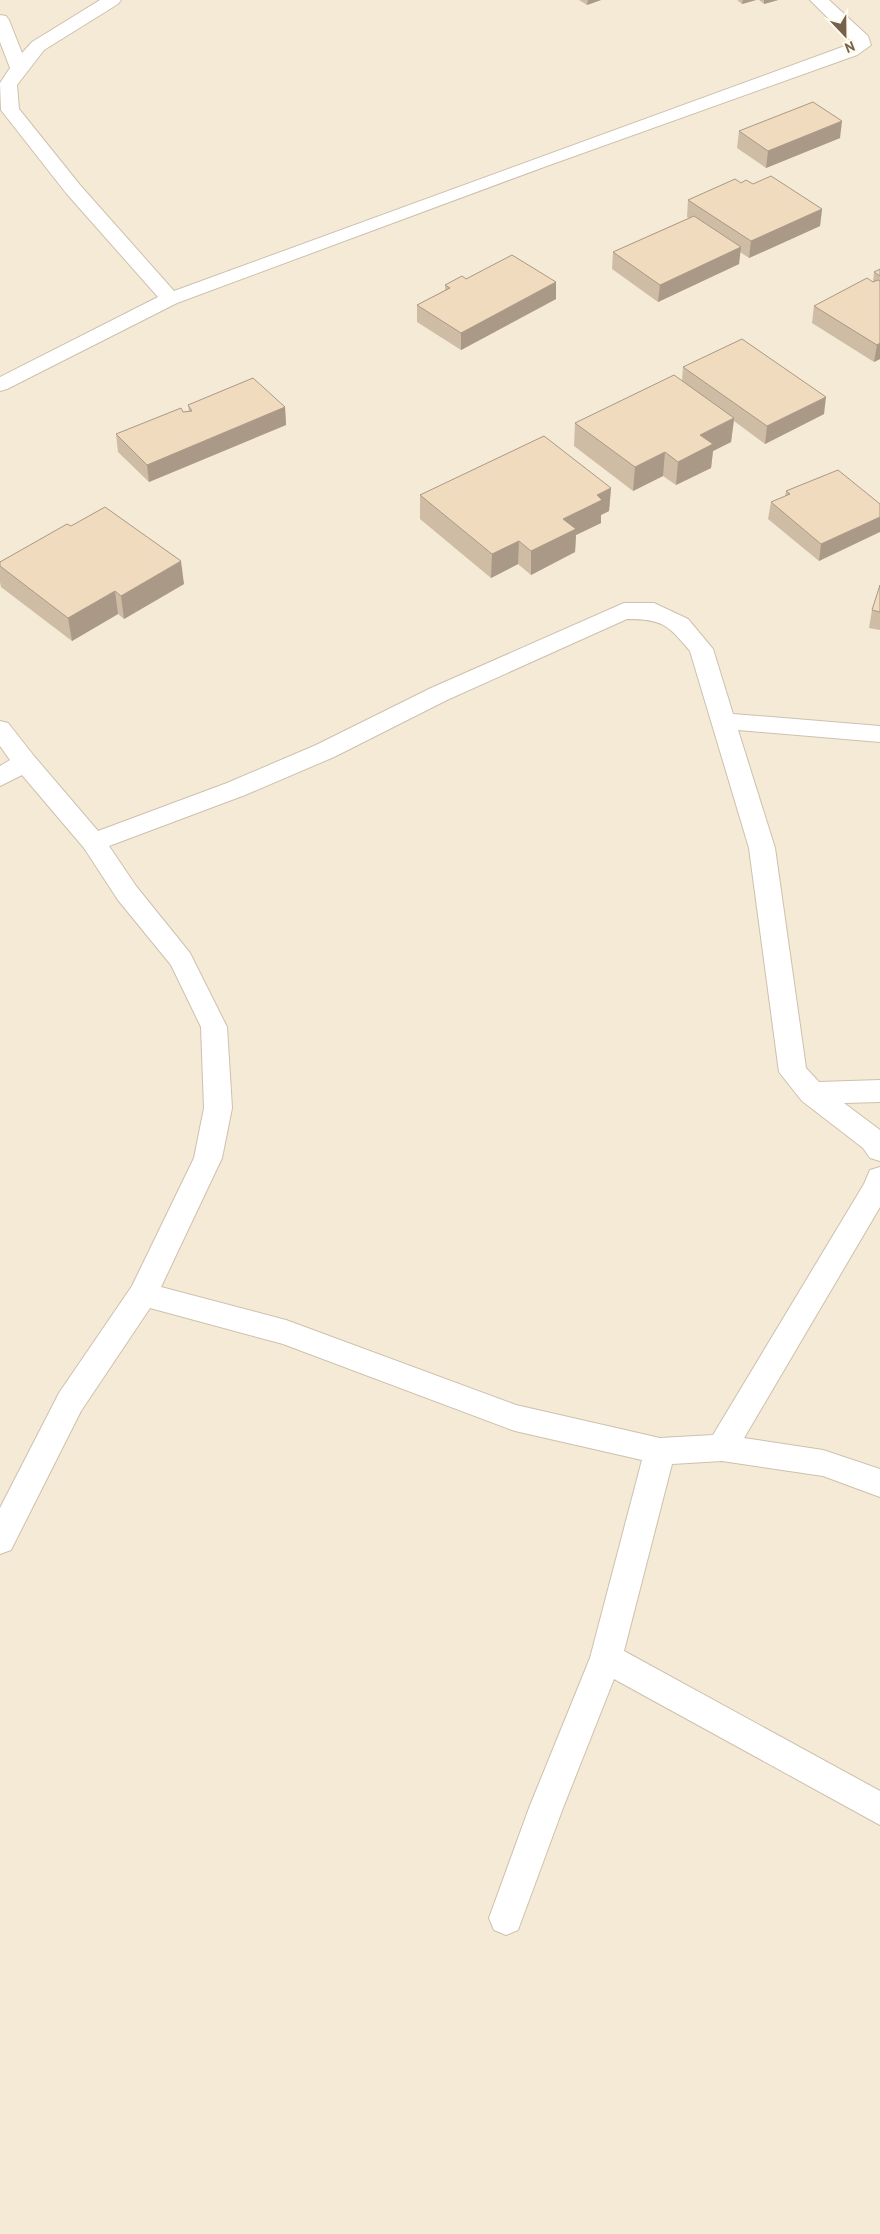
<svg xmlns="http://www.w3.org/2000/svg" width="880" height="2234" font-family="'PT Sans',sans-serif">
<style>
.residential{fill:#f4ead6}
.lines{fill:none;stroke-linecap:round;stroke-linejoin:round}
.street-casing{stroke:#cec0ae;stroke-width:2}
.street{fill:#fff;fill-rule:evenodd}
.wall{fill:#cfbca4}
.shaded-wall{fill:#a99986}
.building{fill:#f1dbbf;stroke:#a99986}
</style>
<rect width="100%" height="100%" fill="#fcf7e7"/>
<rect class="residential" x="0" y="0" width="880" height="2234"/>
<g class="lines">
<defs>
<g id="street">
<path d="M 100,0 L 121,0 L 118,4 L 44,50 L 17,85 L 19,109 L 80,185 L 174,291 L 853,43 L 810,0 L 829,0 L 868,36 L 871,45 L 857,55 L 544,167 L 177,303 L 7,389 L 0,391 L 0,377 L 158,297 L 66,193 L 1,110 L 0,83 L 10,68 L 0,42 L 0,15 L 6,16 L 9,20 L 22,53 L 32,42 Z"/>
<path d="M 624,603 L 654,603 L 688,619 L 713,649 L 733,714 L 880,726 L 880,742 L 738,730 L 775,848 L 806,1068 L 819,1082 L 880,1080 L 880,1102 L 844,1103 L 880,1130 L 880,1161 L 870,1158 L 863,1148 L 802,1101 L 779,1072 L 749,848 L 690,651 C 668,625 663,619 627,619 L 447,700 L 334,757 L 245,795 L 109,846 L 136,886 L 190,953 L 227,1027 L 232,1108 L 222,1158 L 161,1287 L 286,1320 L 516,1405 L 660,1438 L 713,1435 L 864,1184 L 870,1170 L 880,1167 L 880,1207 L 744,1438 L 823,1450 L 880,1469 L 880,1497 L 823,1476 L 722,1461 L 672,1464 L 624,1651 L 880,1791 L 880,1825 L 614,1679 L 563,1808 L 518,1930 L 506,1935 L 494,1930 L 489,1918 L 529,1808 L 590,1658 L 642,1460 L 515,1431 L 283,1344 L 150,1308 L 81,1411 L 11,1550 L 0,1554 L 0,1508 L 59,1393 L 132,1286 L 194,1158 L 204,1108 L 201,1027 L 171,965 L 118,900 L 84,848 L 22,775 L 0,786 L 0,766 L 10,760 L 0,746 L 0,721 L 8,723 L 34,756 L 98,831 L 227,783 L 316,745 L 431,688 Z"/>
</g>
</defs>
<use href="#street" class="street-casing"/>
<use href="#street" class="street"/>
</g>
<g class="wall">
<path d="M 579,0 L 601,0 L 587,5 Z"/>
<path d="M 737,0 L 756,0 L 742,4 Z"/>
<path d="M 759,0 L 778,0 L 764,4 Z"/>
<path d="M 739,131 L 840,138 L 766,168 L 737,148 Z"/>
<path d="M 741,183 L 753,184 L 822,209 L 820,226 L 749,258 L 740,252 L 739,264 L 658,302 L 612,269 L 613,252 L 689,218 L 687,217 L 688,200 Z"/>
<path d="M 880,269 L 880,359 L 874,362 L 812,323 L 814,306 L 873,282 L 874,272 Z"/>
<path d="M 466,279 L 556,282 L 556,299 L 461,350 L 417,322 L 417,305 L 445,290 L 445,285 Z"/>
<path d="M 683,367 L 824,414 L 765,444 L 734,421 L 731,442 L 713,451 L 711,468 L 676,485 L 663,476 L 633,491 L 574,446 L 575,423 L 682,381 Z"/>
<path d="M 188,405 L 285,407 L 286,425 L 149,482 L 118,452 L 116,434 L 183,412 L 189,411 Z"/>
<path d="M 611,488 L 609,511 L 601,515 L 601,523 L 576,535 L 575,552 L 531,575 L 518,564 L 491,578 L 420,519 L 420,495 Z"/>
<path d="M 786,491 L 880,504 L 819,561 L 768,519 L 771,502 L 785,496 Z"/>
<path d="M 71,526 L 184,584 L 124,619 L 118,614 L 72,641 L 1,587 L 0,582 L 0,562 Z"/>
<path d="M 880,585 L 880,630 L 869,628 L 872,610 Z"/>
</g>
<g class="shaded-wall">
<path d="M 588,0 L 601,0 L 587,5 Z"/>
<path d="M 743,0 L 756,0 L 742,4 Z"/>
<path d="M 764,0 L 778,0 L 764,4 Z"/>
<path d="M 842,121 L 840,138 L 766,168 L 768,151 Z"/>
<path d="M 822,209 L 820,226 L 749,258 L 751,241 Z"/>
<path d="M 741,247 L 739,264 L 658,302 L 660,285 Z"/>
<path d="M 556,282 L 556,299 L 461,350 L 461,333 Z"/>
<path d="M 880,343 L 880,359 L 874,362 L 877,345 Z"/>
<path d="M 826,397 L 824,414 L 765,444 L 767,426 Z"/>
<path d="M 285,407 L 286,425 L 149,482 L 147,465 Z"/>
<path d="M 734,418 L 731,442 L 713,451 L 711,468 L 676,485 L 678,462 L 700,435 Z"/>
<path d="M 665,452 L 663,476 L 633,491 L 635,467 Z"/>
<path d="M 611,488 L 609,511 L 601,515 L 601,523 L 576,535 L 575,552 L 531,575 L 531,551 L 563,519 L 597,495 Z"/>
<path d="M 880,517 L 880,532 L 819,561 L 821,544 Z"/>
<path d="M 519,541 L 518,564 L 491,578 L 492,554 Z"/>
<path d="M 181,561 L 184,584 L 124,619 L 121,596 Z"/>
<path d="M 115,591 L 118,614 L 72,641 L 68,618 Z"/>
</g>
<g class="building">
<path d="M 813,102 L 842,121 L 768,151 L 739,131 Z"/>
<path d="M 771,176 L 822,209 L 751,241 L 688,200 L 735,179 L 741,183 L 746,180 L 753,184 Z"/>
<path d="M 694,216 L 741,247 L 660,285 L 613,252 Z"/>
<path d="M 512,255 L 556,282 L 461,333 L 417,305 L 450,288 L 445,285 L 462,276 L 466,279 Z"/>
<path d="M 880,269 L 880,276 L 874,272 Z"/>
<path d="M 867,278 L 873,282 L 878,280 L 880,281 L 880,343 L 877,345 L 814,306 Z"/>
<path d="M 742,339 L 826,397 L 767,426 L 683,367 Z"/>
<path d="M 674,375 L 734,418 L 700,435 L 713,444 L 678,462 L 665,452 L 635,467 L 575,423 Z"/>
<path d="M 253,378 L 285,407 L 147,465 L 116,434 L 181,408 L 183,412 L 192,411 L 188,405 Z"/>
<path d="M 544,436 L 611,488 L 597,495 L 602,500 L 563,519 L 576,529 L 531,551 L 519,541 L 492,554 L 420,495 Z"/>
<path d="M 838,470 L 880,504 L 880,517 L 821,544 L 771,502 L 790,494 L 786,491 Z"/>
<path d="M 105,507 L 181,561 L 121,596 L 115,591 L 68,618 L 0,566 L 0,562 L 67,524 L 71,526 Z"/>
<path d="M 880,585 L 880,612 L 872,610 Z"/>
</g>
<g transform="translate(845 35) rotate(158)" stroke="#fffbee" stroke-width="4" paint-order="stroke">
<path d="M0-4L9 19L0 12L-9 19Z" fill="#76614c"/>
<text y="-8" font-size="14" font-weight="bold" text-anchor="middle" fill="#76614c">N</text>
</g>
</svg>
